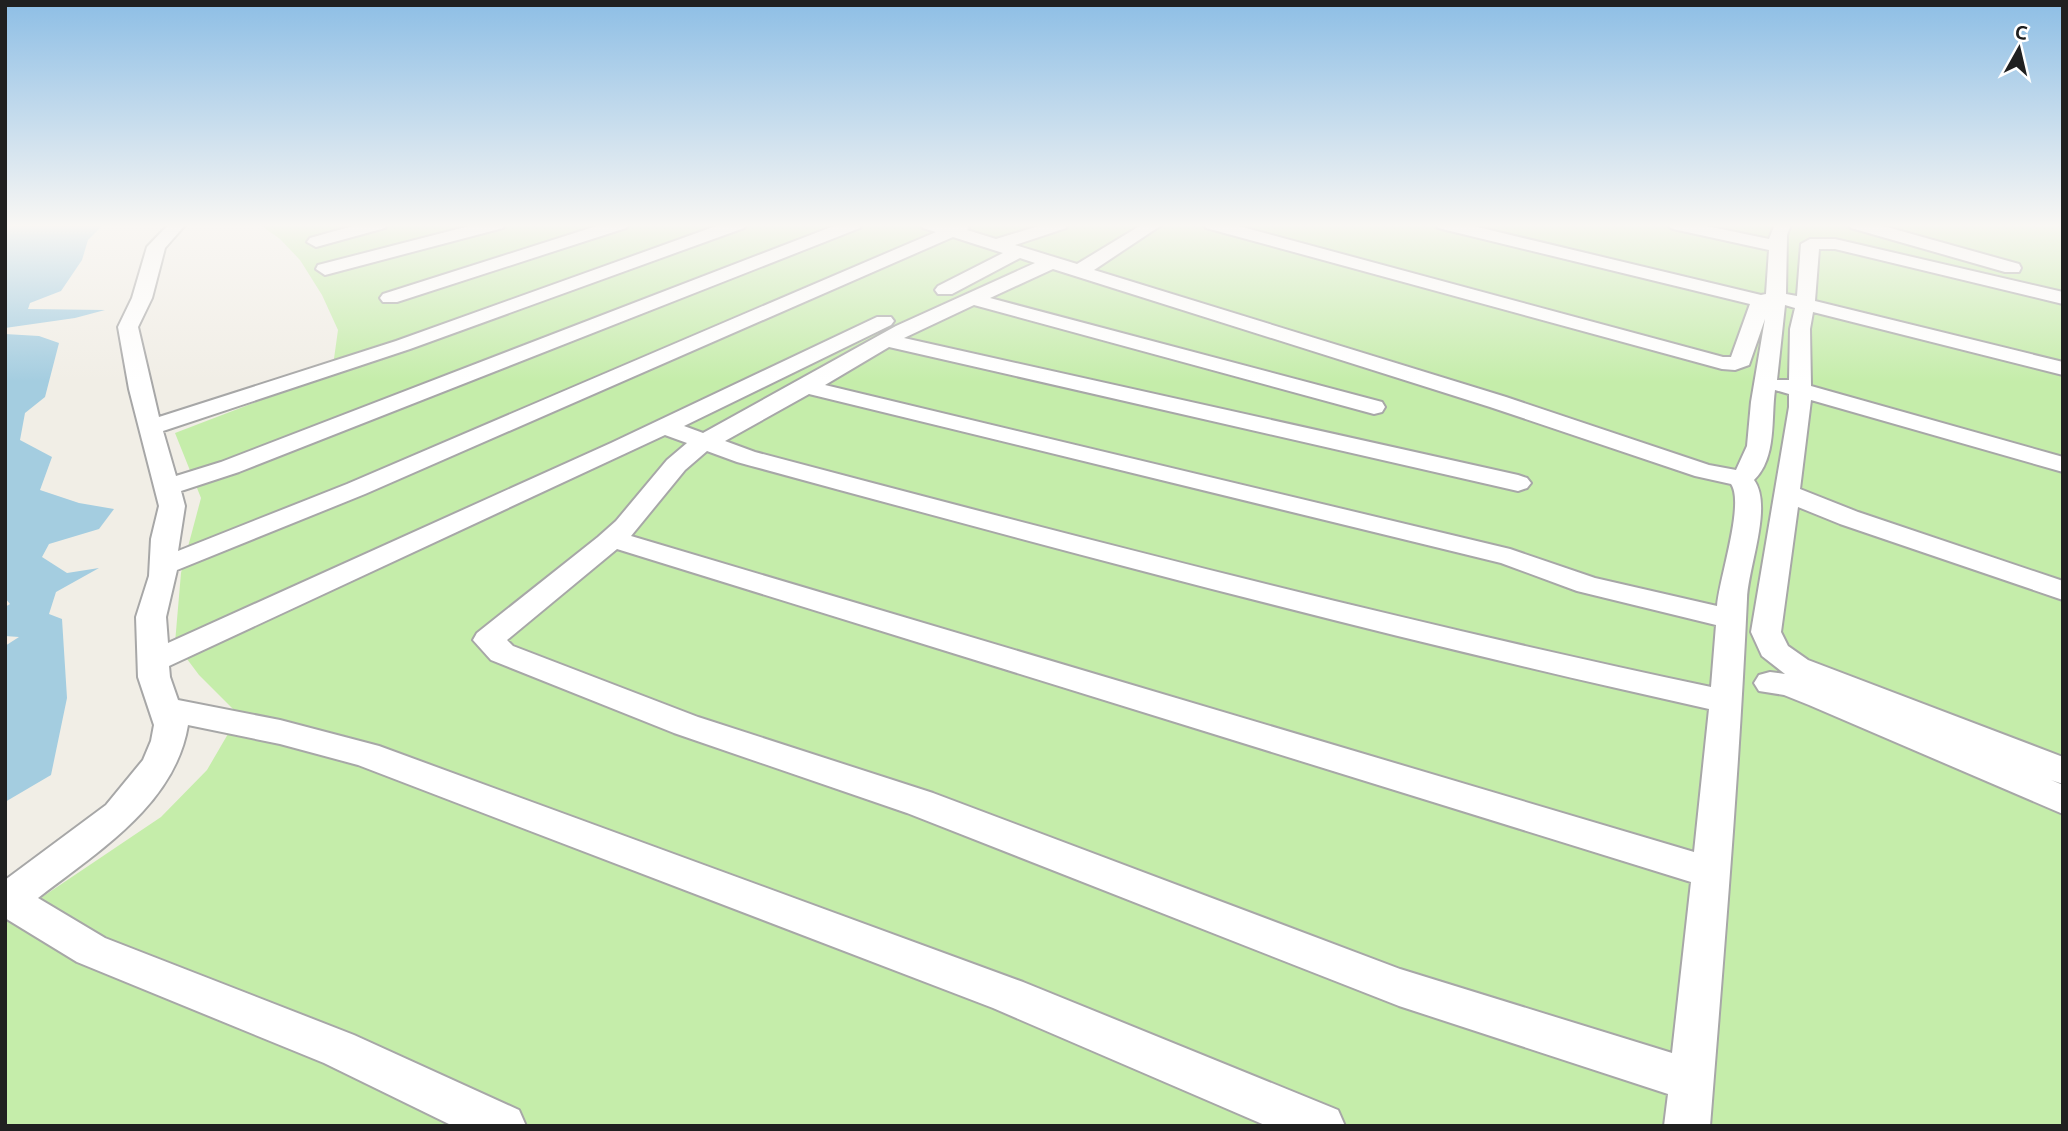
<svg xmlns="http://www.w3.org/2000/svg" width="2068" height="1131" font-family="Ubuntu,sans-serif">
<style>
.grass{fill:#c5edaa}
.water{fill:#a4cde0}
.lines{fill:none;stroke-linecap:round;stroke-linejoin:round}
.minor-casing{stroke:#a7a7a7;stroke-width:4}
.minor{fill:#fff;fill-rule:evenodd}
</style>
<rect width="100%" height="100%" fill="#f1eee6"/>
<path class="grass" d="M 259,224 L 2063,224 L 2063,1126 L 5,1126 L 5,922 L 161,817 L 207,770 L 239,715 L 199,675 L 175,643 L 181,573 L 201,498 L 175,433 L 332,373 L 338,330 L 322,295 L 300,260 L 280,239 Z"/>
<g class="water">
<path d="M 5,224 L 104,224 L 88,240 L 82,260 L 61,291 L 30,303 L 28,309 L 105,310 L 75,318 L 5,328 Z"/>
<path d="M 5,334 L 39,336 L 59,343 L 45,397 L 25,413 L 20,440 L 52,457 L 40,490 L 79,503 L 114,509 L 99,529 L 49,544 L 42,557 L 67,573 L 99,568 L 56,592 L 49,614 L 62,619 L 67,698 L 51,775 L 5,802 L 5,646 L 19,637 L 5,636 L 5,607 L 10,604 L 5,598 Z"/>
</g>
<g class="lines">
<defs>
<g id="minor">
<path d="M 169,224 L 186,224 L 165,248 L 152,298 L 138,327 L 159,417 L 396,341 L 722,224 L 746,224 L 744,228 L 410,349 L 163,431 L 176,476 L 221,462 L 839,224 L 862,224 L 860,228 L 239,472 L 181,491 L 185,506 L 178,551 L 347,484 L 936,232 L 923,228 L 921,224 L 964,224 L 969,228 L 967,230 L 996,239 L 1045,224 L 1068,224 L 1066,228 L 1015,245 L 1077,264 L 1143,224 L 1163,224 L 1094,270 L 1506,397 L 1709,465 L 1736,470 L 1747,446 L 1751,402 L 1765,319 L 1749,365 L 1735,370 L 1722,369 L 1206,228 L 1204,224 L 1231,224 L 1723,357 L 1731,357 L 1750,304 L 1438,228 L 1436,224 L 1465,224 L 1761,295 L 1766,294 L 1769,250 L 1673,229 L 1665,224 L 1697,224 L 1769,239 L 1775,224 L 1791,224 L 1787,235 L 1786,294 L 1797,296 L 1801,244 L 1810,239 L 1835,239 L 2063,292 L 2063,304 L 1835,249 L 1819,249 L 1815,301 L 2063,362 L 2063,375 L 1813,312 L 1810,329 L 1811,386 L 2063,457 L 2063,472 L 1811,400 L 1800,489 L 1858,512 L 2063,581 L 2063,600 L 1840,524 L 1798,507 L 1781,632 L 1788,646 L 1808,660 L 2063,757 L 2063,784 L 2051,780 L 2063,785 L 2063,814 L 1809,705 L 1784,695 L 1759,691 L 1754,683 L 1759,675 L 1770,672 L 1785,674 L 1762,656 L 1751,632 L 1789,407 L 1789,394 L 1775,390 C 1771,418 1777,458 1754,480 C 1773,506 1748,567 1747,599 C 1739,775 1724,950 1710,1126 L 1664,1126 L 1668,1094 L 1399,1006 L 907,813 L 674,733 L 491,660 L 473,640 L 477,633 L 598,537 L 616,521 L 667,460 L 687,443 L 665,435 L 169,666 L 170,677 L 178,700 L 280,720 L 379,746 L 1023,982 L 1338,1110 L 1345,1126 L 1267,1126 L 993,1008 L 358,765 L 280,744 L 188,725 C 175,805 97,852 38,898 L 105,938 L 354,1035 L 519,1110 L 526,1126 L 453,1126 L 324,1063 L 77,962 L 5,918 L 5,880 L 106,805 L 143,760 L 151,741 L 154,725 L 138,677 L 136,617 L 149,576 L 151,539 L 159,506 L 129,389 L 118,327 L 132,298 L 147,247 ZM 953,237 L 1003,253 L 938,286 L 935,290 L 938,294 L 952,294 L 1020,258 L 1035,263 L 896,326 L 703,433 L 684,426 L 891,325 L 894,321 L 891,317 L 877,317 L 611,443 L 168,643 L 166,617 L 177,570 L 365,494 ZM 1053,269 L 1490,407 L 1695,476 L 1731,484 C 1745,503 1719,579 1717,606 L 1595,578 L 1510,549 L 825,385 L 889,347 L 1518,491 L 1527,488 L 1531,483 L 1527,478 L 1518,475 L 904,338 L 974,305 L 1374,414 L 1382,412 L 1385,407 L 1382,402 L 990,298 ZM 1785,305 L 1795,308 L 1790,329 L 1789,380 L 1777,380 ZM 809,394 L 1501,563 L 1577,591 L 1716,625 L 1711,687 C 1390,619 1072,536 755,452 L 725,441 ZM 707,451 L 737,462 C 1060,550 1383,637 1709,709 L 1694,852 L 631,536 L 685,470 ZM 617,549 L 1691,882 L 1672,1053 L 1400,969 L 933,793 L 698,717 L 513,646 L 507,640 Z"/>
<path d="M 360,224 L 387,224 L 385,228 L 316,247 L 307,242 L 310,238 Z"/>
<path d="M 477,224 L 505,224 L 503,228 L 325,275 L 316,269 L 318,265 Z"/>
<path d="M 603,224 L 628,224 L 626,228 L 397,302 L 383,302 L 380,298 L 383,294 Z"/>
<path d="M 1849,224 L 1876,224 L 2019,264 L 2021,268 L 2019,272 L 2005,272 L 1851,228 Z"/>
</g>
</defs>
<use href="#minor" class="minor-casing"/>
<use href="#minor" class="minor"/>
</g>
<linearGradient id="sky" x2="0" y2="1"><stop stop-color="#8dbee5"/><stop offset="0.59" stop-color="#f9f7f4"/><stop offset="1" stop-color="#f9f7f4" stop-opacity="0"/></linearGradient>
<rect width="2068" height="382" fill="url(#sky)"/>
<rect width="2068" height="1131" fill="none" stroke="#202020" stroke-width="14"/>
<g transform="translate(2019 49) rotate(8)" stroke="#ffffff" stroke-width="5" paint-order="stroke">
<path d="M0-5L12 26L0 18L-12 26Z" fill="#202020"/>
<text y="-10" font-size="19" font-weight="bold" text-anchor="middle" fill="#202020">С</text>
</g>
</svg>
